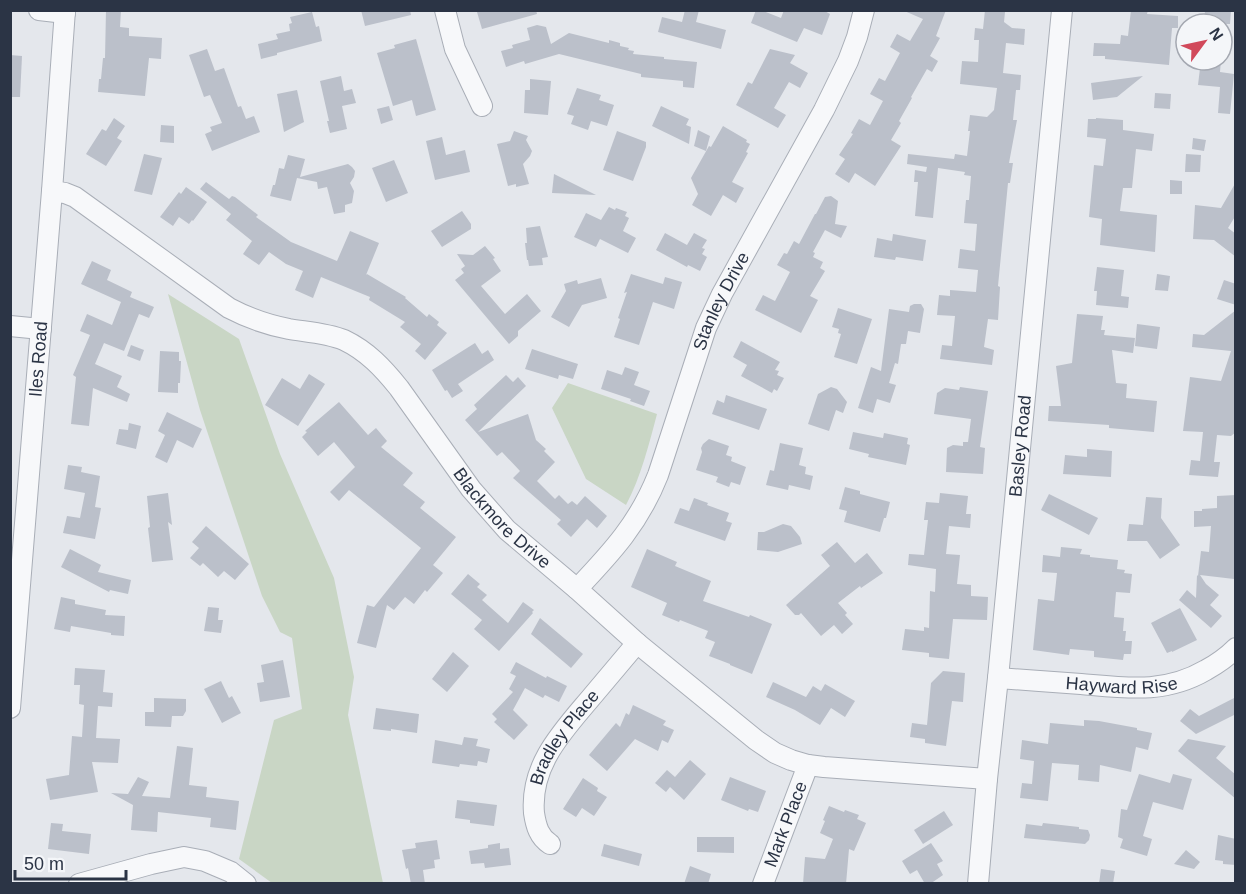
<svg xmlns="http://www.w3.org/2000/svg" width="1246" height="894" font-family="Arial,sans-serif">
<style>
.green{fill:#c9d6c5}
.building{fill:#bbc0ca}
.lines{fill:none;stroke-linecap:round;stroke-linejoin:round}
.minor-casing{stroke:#a9aeb7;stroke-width:22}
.minor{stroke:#f7f8fa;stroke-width:20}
.labels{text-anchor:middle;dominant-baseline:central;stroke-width:6;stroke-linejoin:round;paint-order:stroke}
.street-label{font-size:18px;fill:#2b3445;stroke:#f4f6f9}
</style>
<rect width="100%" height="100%" fill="#e4e7ec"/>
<g class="green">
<path d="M 168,294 L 239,339 L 280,454 L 334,578 L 354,677 L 348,715 L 383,883 L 272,883 L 239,859 L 274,720 L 302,709 L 292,638 L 280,632 L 262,596 L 200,410 Z"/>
<path d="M 568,383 L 657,414 C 649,444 641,477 626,505 L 586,479 L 552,408 Z"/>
</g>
<g class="building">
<path d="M 106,10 L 121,10 L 120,27 L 129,28 L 129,36 L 162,38 L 161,59 L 149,58 L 145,96 L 98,92 L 99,79 L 101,79 L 103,58 L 105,58 Z"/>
<path d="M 361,10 L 410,10 L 411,15 L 365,26 Z"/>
<path d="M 484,10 L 536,10 L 537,14 L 482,29 L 477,12 Z"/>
<path d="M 685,10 L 699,10 L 696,22 L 726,30 L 721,49 L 658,32 L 662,17 L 682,22 Z"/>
<path d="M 756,10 L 761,10 L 781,18 L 784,10 L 823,10 L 830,14 L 822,35 L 804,28 L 797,42 L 751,23 Z"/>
<path d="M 902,10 L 946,10 L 936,36 L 940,38 L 930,56 L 938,61 L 932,72 L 927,69 L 911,97 L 912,98 L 899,121 L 901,123 L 891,140 L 901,146 L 875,186 L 855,173 L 849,183 L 835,174 L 845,159 L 839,155 L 853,134 L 851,133 L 859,119 L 870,125 L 883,101 L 870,94 L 879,78 L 885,81 L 900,53 L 890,47 L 897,34 L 910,41 L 923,19 Z"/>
<path d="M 985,10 L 1005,12 L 1004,22 L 1012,28 L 1025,29 L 1024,45 L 1006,43 L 1003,73 L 1021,75 L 1020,90 L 1016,90 L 1013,120 L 1017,120 L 1009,163 L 1013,163 L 1010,183 L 1008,183 L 998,286 L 1000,287 L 998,320 L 988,319 L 984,347 L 994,350 L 992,365 L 940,359 L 942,345 L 952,346 L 955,316 L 937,315 L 939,295 L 950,296 L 950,290 L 976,292 L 978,270 L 958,268 L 960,249 L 975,251 L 977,224 L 964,223 L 966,200 L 969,200 L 971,176 L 964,175 L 965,172 L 938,168 L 933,218 L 915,216 L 918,182 L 914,182 L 915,170 L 926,172 L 927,167 L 907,164 L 908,154 L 954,159 L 955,154 L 967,156 L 970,131 L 968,131 L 970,115 L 987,117 L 994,110 L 997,88 L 960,84 L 962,61 L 978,62 L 979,40 L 974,40 L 975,28 L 983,29 Z"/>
<path d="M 1131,10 L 1148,10 L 1147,14 L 1178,16 L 1178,28 L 1172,28 L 1169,65 L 1105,59 L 1105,56 L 1093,56 L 1094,43 L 1120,44 L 1121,35 L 1128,36 Z"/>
<path d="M 1205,10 L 1231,10 L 1230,24 L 1204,24 Z"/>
<path d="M 312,12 L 316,27 L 319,26 L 322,41 L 277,53 L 277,55 L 261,59 L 258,44 L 278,39 L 276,34 L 290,31 L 289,24 L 292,23 L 290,17 Z"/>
<path d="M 537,25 L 546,27 L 551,44 L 569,33 L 609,43 L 609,40 L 620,43 L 620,46 L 629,48 L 628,50 L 634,51 L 633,54 L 664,57 L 664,59 L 697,62 L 694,88 L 683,87 L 683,81 L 641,77 L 641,74 L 559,54 L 525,64 L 524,61 L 506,67 L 501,51 L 513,48 L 512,45 L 530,40 L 527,28 Z"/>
<path d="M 416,39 L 436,110 L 416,116 L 412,100 L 393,106 L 377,53 L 395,48 L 394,45 Z"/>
<path d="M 207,49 L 215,71 L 224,68 L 238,107 L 241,106 L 246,119 L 254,116 L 260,132 L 212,151 L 205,134 L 212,131 L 210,127 L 222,123 L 210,95 L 204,97 L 189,55 Z"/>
<path d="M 770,49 L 795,55 L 790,63 L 808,73 L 800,88 L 789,82 L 774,108 L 786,115 L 778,128 L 736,105 L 748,82 L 752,84 Z"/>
<path d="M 10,55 L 22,56 L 20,97 L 10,97 Z"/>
<path d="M 1201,60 L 1221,60 L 1220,72 L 1234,74 L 1230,114 L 1218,113 L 1220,87 L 1198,85 Z"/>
<path d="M 341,76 L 344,91 L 352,89 L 356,103 L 342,106 L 347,129 L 330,133 L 327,121 L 329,121 L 320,81 Z"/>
<path d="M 1143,76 L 1117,97 L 1093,100 L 1091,83 Z"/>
<path d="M 530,79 L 551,81 L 548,115 L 524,113 L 525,90 L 530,90 Z"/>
<path d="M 577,88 L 601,95 L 599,100 L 614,105 L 607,126 L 591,121 L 588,130 L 571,124 L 574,116 L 567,114 Z"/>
<path d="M 297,90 L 304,122 L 284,132 L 277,94 Z"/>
<path d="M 1155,93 L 1171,94 L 1170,109 L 1154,108 Z"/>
<path d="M 389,106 L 393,120 L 381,124 L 377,109 Z"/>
<path d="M 661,106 L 689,119 L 686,125 L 691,127 L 689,144 L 652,126 Z"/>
<path d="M 114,118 L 125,126 L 117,138 L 122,141 L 106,166 L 86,154 L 102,129 L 106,131 Z"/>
<path d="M 1096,118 L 1123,120 L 1123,130 L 1154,134 L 1152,151 L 1136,149 L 1132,188 L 1123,188 L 1120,211 L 1157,215 L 1155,252 L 1100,245 L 1102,219 L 1089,217 L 1094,165 L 1103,166 L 1106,139 L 1087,137 L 1088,119 L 1096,119 Z"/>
<path d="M 161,125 L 174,126 L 174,143 L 160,142 Z"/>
<path d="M 723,126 L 747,140 L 746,142 L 750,144 L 746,152 L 748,153 L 732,182 L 744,188 L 736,203 L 723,195 L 711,216 L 692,205 L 698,194 L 691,178 L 709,146 L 711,147 Z"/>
<path d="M 698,130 L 710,136 L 706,151 L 694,146 Z"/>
<path d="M 514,131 L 528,136 L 526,140 L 532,151 L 530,156 L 523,164 L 529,184 L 516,187 L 516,184 L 508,186 L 497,144 L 510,141 Z"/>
<path d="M 617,131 L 646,142 L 646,147 L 633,181 L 603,170 Z"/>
<path d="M 442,137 L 446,155 L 465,150 L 470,172 L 435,180 L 426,141 Z"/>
<path d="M 1193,138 L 1206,140 L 1204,151 L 1192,149 Z"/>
<path d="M 144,154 L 162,158 L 152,195 L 134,191 Z"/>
<path d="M 1186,154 L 1201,155 L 1200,172 L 1185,172 Z"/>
<path d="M 288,155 L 305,159 L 300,177 L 348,164 L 352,167 L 355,171 L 354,177 L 350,183 L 354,191 L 352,203 L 345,205 L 345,212 L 334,214 L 327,187 L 318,189 L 317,182 L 297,178 L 291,201 L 270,196 L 273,185 L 275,185 L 279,168 L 284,169 Z"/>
<path d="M 394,160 L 408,193 L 386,202 L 372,168 Z"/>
<path d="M 554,174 L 596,195 L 552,193 Z"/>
<path d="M 1170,180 L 1182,181 L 1182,194 L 1170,194 Z"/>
<path d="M 206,182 L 229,199 L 232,196 L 235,197 L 258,215 L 256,217 L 291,242 L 337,261 L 350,231 L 379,243 L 366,275 L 367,274 L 406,297 L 405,298 L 427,317 L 429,314 L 439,322 L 437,325 L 447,333 L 425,360 L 415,351 L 421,344 L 400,327 L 405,322 L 369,300 L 370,297 L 321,277 L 313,298 L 295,290 L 303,271 L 286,264 L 269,252 L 259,265 L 243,254 L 252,241 L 226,220 L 231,214 L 200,189 Z"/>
<path d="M 1236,182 L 1236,215 L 1228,228 L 1236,234 L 1236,257 L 1214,240 L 1193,239 L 1195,205 L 1221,208 Z"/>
<path d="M 186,187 L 207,202 L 193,221 L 192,220 L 189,224 L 179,217 L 173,226 L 160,217 L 179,192 L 181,194 Z"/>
<path d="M 831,196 L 838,201 L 835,224 L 847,226 L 841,238 L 825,230 L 813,252 L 815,253 L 813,257 L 823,262 L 820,268 L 825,271 L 810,296 L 818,300 L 801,333 L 755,310 L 763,295 L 775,301 L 790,272 L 777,265 L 784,253 L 787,254 L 794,241 L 799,244 L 815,214 L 816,214 L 825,197 Z"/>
<path d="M 609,207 L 615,210 L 616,208 L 627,212 L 625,216 L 629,218 L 623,231 L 636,238 L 628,253 L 600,239 L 596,247 L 574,237 L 586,213 L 601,220 Z"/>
<path d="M 462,211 L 471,224 L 471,229 L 442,247 L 431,231 Z"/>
<path d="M 540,226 L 548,257 L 542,258 L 543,265 L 529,266 L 528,260 L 527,260 L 525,243 L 527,243 L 526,228 Z"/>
<path d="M 665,233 L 687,245 L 694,233 L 707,240 L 702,248 L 705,249 L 702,254 L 707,257 L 700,271 L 688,265 L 687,267 L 656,250 Z"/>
<path d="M 893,234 L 926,240 L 923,261 L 896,257 L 895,260 L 874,257 L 877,238 L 892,241 Z"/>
<path d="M 485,246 L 495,258 L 493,259 L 501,271 L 481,286 L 505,314 L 527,294 L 541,311 L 518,331 L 518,336 L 509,344 L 455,280 L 464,273 L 461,269 L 465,266 L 457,254 L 473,255 Z"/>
<path d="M 92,261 L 111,270 L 107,280 L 132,292 L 130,297 L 154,307 L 149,318 L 139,314 L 124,351 L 104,343 L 95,364 L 122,376 L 117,387 L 130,394 L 127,402 L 93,388 L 89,426 L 71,424 L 76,377 L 73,375 L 90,335 L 80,331 L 87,314 L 112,325 L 121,302 L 81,284 Z"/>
<path d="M 1097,267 L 1124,270 L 1121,296 L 1129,297 L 1128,308 L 1096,305 L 1097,291 L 1094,291 Z"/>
<path d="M 631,274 L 663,284 L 665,277 L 682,282 L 674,309 L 653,302 L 639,345 L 614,337 L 620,319 L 618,318 L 627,292 L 624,293 Z"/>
<path d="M 1157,274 L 1170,276 L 1168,291 L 1155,290 Z"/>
<path d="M 601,278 L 607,298 L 582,305 L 569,327 L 551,317 L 566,291 L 564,284 L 577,280 L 578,284 Z"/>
<path d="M 1224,280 L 1236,284 L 1236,305 L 1217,299 Z"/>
<path d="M 914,304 L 921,304 L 924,309 L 920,333 L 908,331 L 906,344 L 901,344 L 898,364 L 895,363 L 889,383 L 896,385 L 890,403 L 877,399 L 873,413 L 858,408 L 871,367 L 881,371 L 889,309 L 909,312 L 910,306 Z"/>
<path d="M 838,308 L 872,319 L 857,364 L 834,357 L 841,334 L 838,333 L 839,329 L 832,327 Z"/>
<path d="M 1236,310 L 1236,432 L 1231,436 L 1217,435 L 1214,462 L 1220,462 L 1218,477 L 1189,475 L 1191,460 L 1200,461 L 1203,432 L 1183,431 L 1190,377 L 1221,381 L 1231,351 L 1192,347 L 1193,334 L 1204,335 Z"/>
<path d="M 1077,314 L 1103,316 L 1101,330 L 1105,330 L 1104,335 L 1135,338 L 1133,353 L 1112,350 L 1116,383 L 1127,384 L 1126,398 L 1157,401 L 1154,432 L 1109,428 L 1109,425 L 1048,421 L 1049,406 L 1061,406 L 1056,366 L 1072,363 Z"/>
<path d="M 1137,324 L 1160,327 L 1157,349 L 1135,346 Z"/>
<path d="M 741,341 L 780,362 L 775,370 L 779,371 L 777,375 L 784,378 L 777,391 L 774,389 L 772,393 L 741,376 L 747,365 L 733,357 Z"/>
<path d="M 475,343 L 482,354 L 488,350 L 494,360 L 458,384 L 463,391 L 452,398 L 447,390 L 445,391 L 432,370 Z"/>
<path d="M 131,345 L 144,350 L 140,361 L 127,356 Z"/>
<path d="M 532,349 L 578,364 L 573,379 L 559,375 L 558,379 L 525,369 Z"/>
<path d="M 160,351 L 179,352 L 179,361 L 181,361 L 180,383 L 178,383 L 178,393 L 158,392 Z"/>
<path d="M 625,367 L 639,372 L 634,385 L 650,391 L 644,406 L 630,401 L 631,399 L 601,389 L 607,370 L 622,375 Z"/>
<path d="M 309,374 L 325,384 L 298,426 L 265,405 L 282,378 L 300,389 Z"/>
<path d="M 506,375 L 513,382 L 518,377 L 526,386 L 478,432 L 528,414 L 536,440 L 546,449 L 544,451 L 555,462 L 537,481 L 555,499 L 559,495 L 568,504 L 572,501 L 577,505 L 585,496 L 607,516 L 597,528 L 587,519 L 571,537 L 557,524 L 561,520 L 513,478 L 520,471 L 502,452 L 497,456 L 465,420 L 477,409 L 474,405 Z"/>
<path d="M 831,387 L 837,389 L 847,402 L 843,413 L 836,410 L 829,431 L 808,424 L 818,394 Z"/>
<path d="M 960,387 L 988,391 L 980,447 L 985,448 L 983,474 L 946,472 L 947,448 L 953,445 L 963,446 L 963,442 L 968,442 L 971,419 L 934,414 L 937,393 L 945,388 L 959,390 Z"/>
<path d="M 726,395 L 767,409 L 759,430 L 712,414 L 717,400 L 724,403 Z"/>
<path d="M 339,402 L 368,435 L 376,428 L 387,441 L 381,447 L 413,473 L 403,485 L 425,502 L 420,508 L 456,537 L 433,565 L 443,573 L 427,592 L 425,590 L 414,604 L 405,597 L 394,610 L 387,605 L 376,648 L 357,643 L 367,605 L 374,607 L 421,548 L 349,490 L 339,501 L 330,492 L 355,467 L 334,442 L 318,456 L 302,437 L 307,432 L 305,431 Z"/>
<path d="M 167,412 L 202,429 L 193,448 L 177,440 L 167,463 L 155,457 L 165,435 L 158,431 Z"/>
<path d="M 129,423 L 141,426 L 136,449 L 116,444 L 119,429 L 128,430 Z"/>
<path d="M 853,432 L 883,438 L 884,433 L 908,438 L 907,444 L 910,445 L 906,465 L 868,457 L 869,454 L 849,449 Z"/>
<path d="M 709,439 L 729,446 L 726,455 L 732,457 L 731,461 L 746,467 L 740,485 L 731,482 L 729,487 L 716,482 L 718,477 L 696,470 L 702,452 L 701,448 L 703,444 Z"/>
<path d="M 780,443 L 803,448 L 799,465 L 806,467 L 805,474 L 813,476 L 810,490 L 789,485 L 788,490 L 766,485 L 770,470 L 774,471 Z"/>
<path d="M 1087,449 L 1112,451 L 1111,477 L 1063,474 L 1065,455 L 1087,457 Z"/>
<path d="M 68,465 L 82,467 L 81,472 L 100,476 L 95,507 L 101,508 L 95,539 L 63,533 L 67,516 L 80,518 L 85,493 L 64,489 Z"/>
<path d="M 845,487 L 860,491 L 860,494 L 890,502 L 886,518 L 884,518 L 880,532 L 844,522 L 847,511 L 839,509 Z"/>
<path d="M 168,493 L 172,525 L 168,522 L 173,560 L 152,562 L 148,528 L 150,527 L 147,496 Z"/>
<path d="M 940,493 L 968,496 L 966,514 L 971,514 L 970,528 L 949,526 L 946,554 L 960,555 L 957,584 L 971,585 L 971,596 L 988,597 L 987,620 L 953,619 L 949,659 L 929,657 L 929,653 L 902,650 L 905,629 L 924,631 L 924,627 L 929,628 L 930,591 L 935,592 L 936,569 L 908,565 L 909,554 L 924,555 L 928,520 L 924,520 L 926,502 L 939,503 Z"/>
<path d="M 1049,494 L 1098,518 L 1089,535 L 1041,510 Z"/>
<path d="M 1236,495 L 1236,563 L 1234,579 L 1200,575 L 1206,584 L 1219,595 L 1210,605 L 1222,616 L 1211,628 L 1179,600 L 1187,590 L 1196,598 L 1197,575 L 1198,576 L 1201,551 L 1209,552 L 1211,526 L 1194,527 L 1194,511 L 1202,511 L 1202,509 L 1217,508 L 1217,496 Z"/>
<path d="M 1146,497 L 1162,498 L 1161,518 L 1180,545 L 1160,559 L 1147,541 L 1127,541 L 1129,524 L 1143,525 Z"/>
<path d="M 694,498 L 708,503 L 707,505 L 729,513 L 726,521 L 732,523 L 725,541 L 674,523 L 680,508 L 689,511 Z"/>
<path d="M 783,524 L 791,526 L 800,537 L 802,544 L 778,552 L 757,550 L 758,532 L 764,532 Z"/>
<path d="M 206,526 L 249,564 L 235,580 L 224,571 L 218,577 L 203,563 L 200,566 L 190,558 L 199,548 L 192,542 Z"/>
<path d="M 837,542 L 855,563 L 867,553 L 883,573 L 861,588 L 860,586 L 838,603 L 847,613 L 845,615 L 853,624 L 842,634 L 834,625 L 821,636 L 801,613 L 799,615 L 795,615 L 786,605 L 830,566 L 821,555 Z"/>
<path d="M 1061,547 L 1082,549 L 1080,554 L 1090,555 L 1090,557 L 1118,560 L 1117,569 L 1125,570 L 1124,573 L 1132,574 L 1130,593 L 1116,592 L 1114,617 L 1124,618 L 1123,631 L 1126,631 L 1125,641 L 1132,641 L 1131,654 L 1124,654 L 1123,660 L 1094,657 L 1094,651 L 1070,649 L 1069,655 L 1033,650 L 1038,599 L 1054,601 L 1057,573 L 1042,572 L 1043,555 L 1060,557 Z"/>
<path d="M 70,549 L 101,565 L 98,572 L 131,580 L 128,594 L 110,590 L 109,592 L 61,567 Z"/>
<path d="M 647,549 L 677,562 L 675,566 L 711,581 L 703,601 L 749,617 L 750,615 L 772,624 L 752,674 L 730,665 L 730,664 L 709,656 L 715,642 L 705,638 L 708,631 L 680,620 L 679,622 L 662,615 L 667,603 L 631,587 Z"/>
<path d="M 468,574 L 480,584 L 477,587 L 487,595 L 482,600 L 508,623 L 523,602 L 534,610 L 532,612 L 533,613 L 499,651 L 474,629 L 482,620 L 451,594 Z"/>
<path d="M 61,597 L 75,600 L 75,604 L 106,610 L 105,615 L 125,616 L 124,636 L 111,635 L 111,633 L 71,626 L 70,632 L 54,629 Z"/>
<path d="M 208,607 L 219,608 L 218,620 L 223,620 L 221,633 L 204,631 Z"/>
<path d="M 1180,608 L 1197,640 L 1172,652 L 1172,651 L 1167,653 L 1151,623 Z"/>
<path d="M 540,618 L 583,654 L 571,668 L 531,634 Z"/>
<path d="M 453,652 L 469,666 L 447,692 L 432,679 Z"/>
<path d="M 283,660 L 290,697 L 260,702 L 257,683 L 264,682 L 261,665 Z"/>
<path d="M 516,662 L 546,678 L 547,676 L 567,686 L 559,702 L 545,695 L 543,698 L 525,688 L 513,710 L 528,725 L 514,740 L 494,722 L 497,719 L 492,714 L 513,692 L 509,689 L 516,676 L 510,673 Z"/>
<path d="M 75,668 L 105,670 L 103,692 L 113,693 L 112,707 L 98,706 L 96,738 L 120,739 L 118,763 L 92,762 L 98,792 L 50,800 L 46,779 L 69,775 L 72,736 L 82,737 L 84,705 L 79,704 L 80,685 L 74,685 Z"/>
<path d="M 943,671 L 965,673 L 963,702 L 952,701 L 946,746 L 925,743 L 925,739 L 910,737 L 912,723 L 927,725 L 931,683 Z"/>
<path d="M 221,681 L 229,698 L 232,696 L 241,713 L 222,723 L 204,689 Z"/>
<path d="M 773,682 L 806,697 L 813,686 L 821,691 L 825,684 L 855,701 L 845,717 L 831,708 L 820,725 L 795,710 L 766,697 Z"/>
<path d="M 1236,697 L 1236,714 L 1196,734 L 1180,721 L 1190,709 L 1199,716 Z"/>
<path d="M 154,698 L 186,699 L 186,711 L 183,716 L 172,716 L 171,727 L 145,726 L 145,712 L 154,712 Z"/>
<path d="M 633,705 L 666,721 L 663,725 L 674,730 L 668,743 L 662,740 L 658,751 L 635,739 L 607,771 L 589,755 L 616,723 L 620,727 L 626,713 L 629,715 Z"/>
<path d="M 376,708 L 419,714 L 417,733 L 391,729 L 391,731 L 373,729 Z"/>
<path d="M 1084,720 L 1099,721 L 1137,728 L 1137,730 L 1152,733 L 1148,750 L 1136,747 L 1131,772 L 1100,765 L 1099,782 L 1078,780 L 1079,765 L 1052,763 L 1048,801 L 1020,798 L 1022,783 L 1032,784 L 1034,761 L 1020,759 L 1022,740 L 1048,744 L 1050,723 L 1084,726 Z"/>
<path d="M 464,737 L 478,739 L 476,746 L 490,749 L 487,763 L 478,761 L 477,766 L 460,764 L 459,767 L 432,763 L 435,740 L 462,745 Z"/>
<path d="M 1188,739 L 1226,746 L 1216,758 L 1236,775 L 1236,799 L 1178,751 Z"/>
<path d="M 177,746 L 193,748 L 189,785 L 207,787 L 206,797 L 239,801 L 236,830 L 210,827 L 211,818 L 158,812 L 157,832 L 131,830 L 133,805 L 111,793 L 128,794 L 138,777 L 149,782 L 142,796 L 170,798 Z"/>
<path d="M 690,760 L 706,774 L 684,800 L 670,787 L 666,792 L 655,783 L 667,770 L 675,777 Z"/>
<path d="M 1139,774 L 1170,783 L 1173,774 L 1192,779 L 1183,810 L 1153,802 L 1143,836 L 1152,839 L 1147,856 L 1120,848 L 1123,839 L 1118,837 L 1121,809 L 1127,810 Z"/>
<path d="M 730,777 L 766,791 L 758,812 L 749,809 L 748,811 L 721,800 Z"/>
<path d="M 583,778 L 598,788 L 597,791 L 607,797 L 594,816 L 582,808 L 576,817 L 563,809 Z"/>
<path d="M 457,800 L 497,805 L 494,826 L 470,823 L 470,820 L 455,818 Z"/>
<path d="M 829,806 L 844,812 L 845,810 L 859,815 L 857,819 L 866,823 L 854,851 L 849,849 L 846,884 L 803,884 L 805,857 L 825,859 L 833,839 L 820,833 L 825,821 L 823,820 Z"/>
<path d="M 944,811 L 953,825 L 923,844 L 914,830 Z"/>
<path d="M 51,823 L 63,824 L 62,831 L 91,834 L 89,854 L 48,849 Z"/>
<path d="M 1043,823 L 1079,827 L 1079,829 L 1088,830 L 1090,835 L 1089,840 L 1085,844 L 1024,838 L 1026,824 L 1042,826 Z"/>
<path d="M 1218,835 L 1236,839 L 1236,865 L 1223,864 L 1223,861 L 1215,860 Z"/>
<path d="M 697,837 L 734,837 L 734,853 L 697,852 Z"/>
<path d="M 437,840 L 440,859 L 434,860 L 435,868 L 423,870 L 425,884 L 411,884 L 408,868 L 406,869 L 402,850 L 416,848 L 415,843 Z"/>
<path d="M 500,843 L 500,849 L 509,848 L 511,865 L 485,868 L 484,863 L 471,864 L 469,851 L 488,848 L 488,845 Z"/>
<path d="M 931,843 L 943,861 L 937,864 L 943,875 L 930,884 L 925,884 L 917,870 L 910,874 L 902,861 Z"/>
<path d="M 604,844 L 642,854 L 639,866 L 601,856 Z"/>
<path d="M 1186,850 L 1200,862 L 1194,869 L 1174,864 Z"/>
<path d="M 690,866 L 711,874 L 708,884 L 684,884 Z"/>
<path d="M 1101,869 L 1115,871 L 1113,884 L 1099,884 Z"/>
</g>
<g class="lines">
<defs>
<g id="minor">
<path d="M 39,10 L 65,13"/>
<path d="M 445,10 L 455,49 L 482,106"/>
<path id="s1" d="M 52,191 L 65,193 L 75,197 L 229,308 C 248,318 268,325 289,329 C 307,332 327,333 344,340 C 367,351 383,368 399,388 L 471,489 L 507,530 L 577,589 L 637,643 L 756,740 L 775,753 L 791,760 L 808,765 L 824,767 L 987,779"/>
<path d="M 10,326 L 41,329"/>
<path id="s2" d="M 577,589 C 612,552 639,523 658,475 L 706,328 L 722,294 L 824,110 L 848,61 L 857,37 L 864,10"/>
<path id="s3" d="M 998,678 C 1026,680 1053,682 1081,684 C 1127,688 1165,694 1206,670 C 1217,664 1227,657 1236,648"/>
<path id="s4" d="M 10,708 L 52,191 L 65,10"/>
<path id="s5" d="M 550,844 C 539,837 536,826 534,813 C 530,766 561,733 589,700 C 605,681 621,662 637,643"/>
<path d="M 79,884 L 151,864 L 184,857 L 205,861 L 231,872 L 246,884"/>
<path id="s6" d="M 763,884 L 808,765"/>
<path id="s7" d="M 978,884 L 987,779 L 998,678 L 1062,10"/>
</g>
</defs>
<use href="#minor" class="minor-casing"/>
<use href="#minor" class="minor"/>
</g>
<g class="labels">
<g class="street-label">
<text stroke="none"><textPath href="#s2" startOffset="326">Stanley Drive</textPath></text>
<text stroke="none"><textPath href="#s4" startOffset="350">Iles Road</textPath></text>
<text stroke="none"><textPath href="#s7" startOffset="440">Basley Road</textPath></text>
<text stroke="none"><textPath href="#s1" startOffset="574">Blackmore Drive</textPath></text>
<text stroke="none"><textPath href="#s3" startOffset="124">Hayward Rise</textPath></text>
<text stroke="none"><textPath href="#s5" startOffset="120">Bradley Place</textPath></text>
<text stroke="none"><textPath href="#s6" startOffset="64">Mark Place</textPath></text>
</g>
</g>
<rect width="1246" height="894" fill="none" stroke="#2b3445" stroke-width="24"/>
<g transform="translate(1204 42) rotate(57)"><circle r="28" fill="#f4f6f9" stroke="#a4a8b1" stroke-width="1.5"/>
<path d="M0-4.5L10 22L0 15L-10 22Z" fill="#d1495b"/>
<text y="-9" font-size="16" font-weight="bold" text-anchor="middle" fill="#2b3445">N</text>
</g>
<path d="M15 870v9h111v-9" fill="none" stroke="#2b3445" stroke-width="3"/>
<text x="24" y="870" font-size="18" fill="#2b3445" stroke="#f4f6f9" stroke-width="4.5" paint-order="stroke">50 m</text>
</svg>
